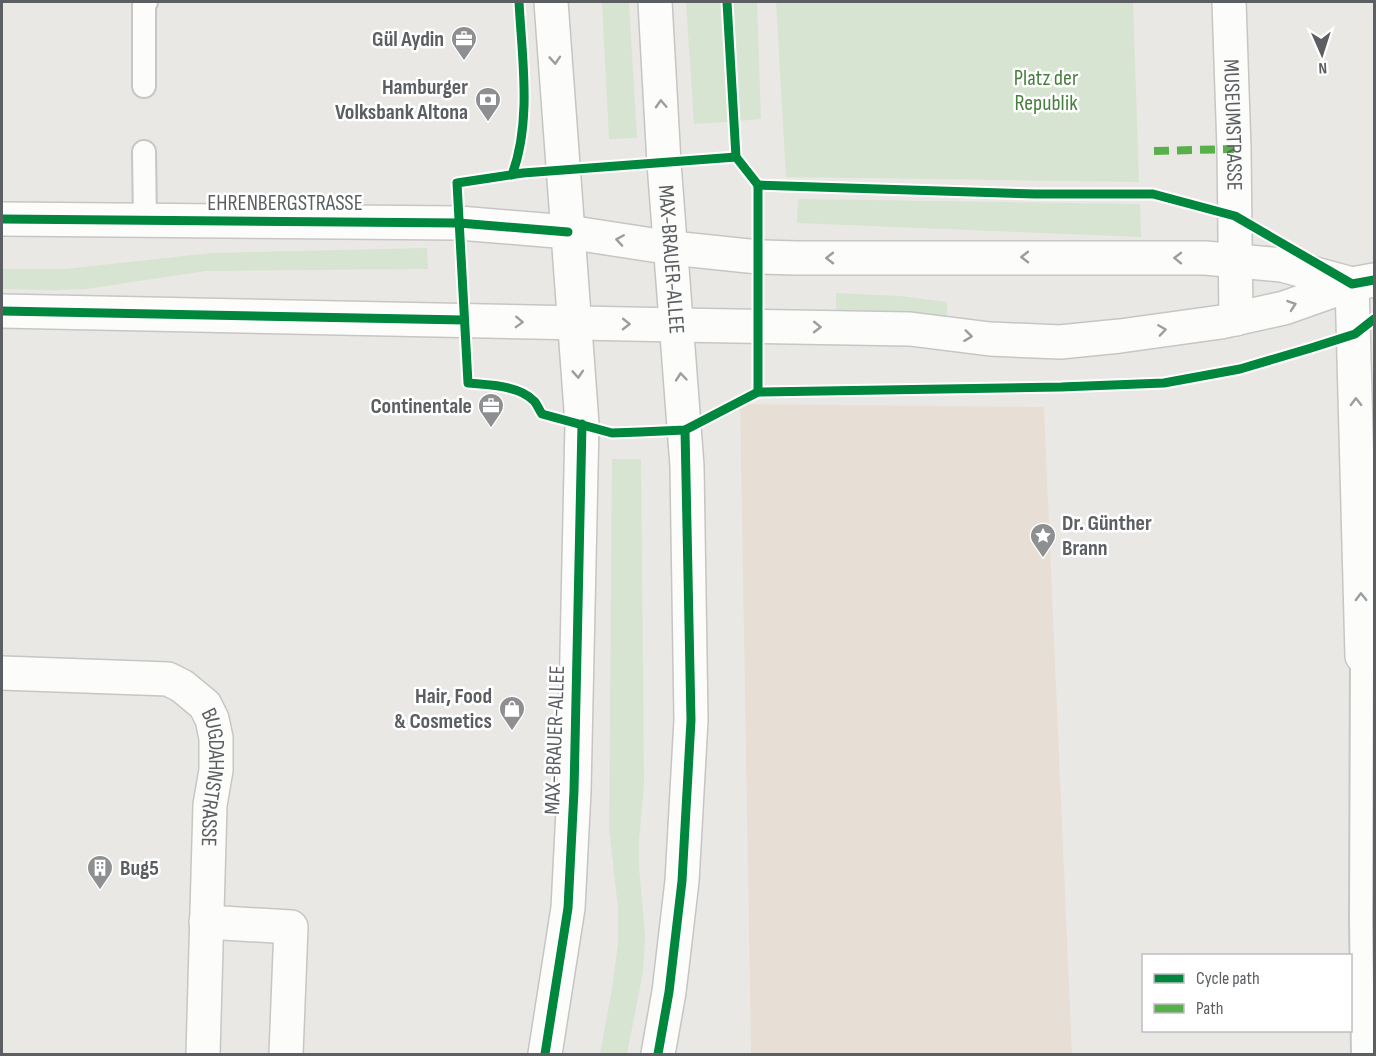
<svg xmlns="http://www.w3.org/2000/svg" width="1376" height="1056" font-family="'Sofia Sans Condensed',sans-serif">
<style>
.commercial{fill:#e7dfd5}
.green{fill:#d7e4d1}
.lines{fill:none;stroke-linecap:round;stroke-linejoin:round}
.service-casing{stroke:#c6c6c5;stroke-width:26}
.minor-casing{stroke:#c6c6c5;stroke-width:36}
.tertiary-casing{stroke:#c6c6c5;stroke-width:36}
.secondary-casing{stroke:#c4c5c4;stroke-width:36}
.service{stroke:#fcfcfb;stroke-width:22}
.minor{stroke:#fcfcfb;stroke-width:33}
.tertiary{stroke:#fcfcfb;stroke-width:33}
.secondary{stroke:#fcfcfb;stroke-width:33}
.quiet{stroke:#58b04a;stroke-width:8;stroke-dasharray:15 8;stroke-linecap:butt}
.cycleway-casing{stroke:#fff;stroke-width:13}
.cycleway{stroke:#00873e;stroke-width:9}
.oneway{stroke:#9b9e9f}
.labels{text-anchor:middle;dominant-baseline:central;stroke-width:5;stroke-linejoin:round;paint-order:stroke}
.poi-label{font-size:22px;font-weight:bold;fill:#5b5f62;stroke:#fff;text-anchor:end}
.park-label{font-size:22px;fill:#477f3d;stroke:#fff}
.street-label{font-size:22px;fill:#5b5f62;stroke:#fff}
</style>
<rect width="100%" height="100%" fill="#eae8e5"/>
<path class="commercial" d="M 740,404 L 1044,407 L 1072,1054 L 751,1054 Z"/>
<g class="green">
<path d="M 602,2 L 629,2 L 637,138 L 609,139 Z"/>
<path d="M 686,2 L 721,2 L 729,122 L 694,124 Z"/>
<path d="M 732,2 L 757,2 L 761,119 L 739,121 Z"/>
<path d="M 776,2 L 944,2 L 952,3 L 959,2 L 1133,2 L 1139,182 L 786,177 Z"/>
<path d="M 798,199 L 1140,204 L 1141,237 L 797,223 Z"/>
<path d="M 427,248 L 428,269 L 206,271 L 86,289 L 53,290 L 2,289 L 2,269 L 65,269 L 211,253 Z"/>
<path d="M 836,293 L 901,296 L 947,302 L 947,318 L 836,315 Z"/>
<path d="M 612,459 L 641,459 L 644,784 L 639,841 L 639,867 L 645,936 L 643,972 L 627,1054 L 600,1054 L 612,989 L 618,943 L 618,908 L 609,829 Z"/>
</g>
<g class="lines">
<defs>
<g id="service">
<path d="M 144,86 L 144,5 L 146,2"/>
<path d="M 144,152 L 145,222"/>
<path d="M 1362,656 L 1361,921 L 1363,1054"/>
</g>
<g id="minor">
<path id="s1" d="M 1229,2 L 1234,149 L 1236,319"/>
<path d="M 672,248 L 758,257 L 797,258 L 1205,258 L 1282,265 L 1352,284"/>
<path d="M 1352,284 L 1362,656 L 1374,655"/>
<path d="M 677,325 L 910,329 L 990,339 L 1060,342 L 1120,336 L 1221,322 L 1284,308 L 1352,284 L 1374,280"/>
<path id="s2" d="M 2,673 L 168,679 L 182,686 L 205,705 L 212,719 L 216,738 L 216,770 L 210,805 L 203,1054"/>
<path d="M 206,922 L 291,927 L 286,1054"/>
</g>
<g id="tertiary">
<path d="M 2,219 L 459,223 L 568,232 L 672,248"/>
<path d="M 2,311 L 677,325"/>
</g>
<g id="secondary">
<path id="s3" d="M 655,2 L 664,163 L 687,466 L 691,720 L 682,881 L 669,992 L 658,1054"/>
<path d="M 545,1054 L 568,908 L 574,791 L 582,424 L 551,2"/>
</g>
</defs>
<use href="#service" class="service-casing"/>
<use href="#minor" class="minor-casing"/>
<use href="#tertiary" class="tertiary-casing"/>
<use href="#secondary" class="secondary-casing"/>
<use href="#service" class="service"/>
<use href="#minor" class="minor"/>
<use href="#tertiary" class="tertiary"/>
<use href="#secondary" class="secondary"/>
<path class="quiet" d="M 1154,151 L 1234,149"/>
<defs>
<g id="cycleway">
<path d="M 727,2 L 736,157 L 758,185 L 758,392"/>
<path d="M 736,157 L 523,173 L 457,183 L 468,383 C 488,385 519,385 534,401 C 537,404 539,410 542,414 L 612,433 L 640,432 L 685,430 L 758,392 L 1061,387 L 1164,383 L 1240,369 L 1311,348 L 1355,334 L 1374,319"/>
<path d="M 512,175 C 532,121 522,58 519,2"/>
<path d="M 758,185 L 1035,194 L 1153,194 L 1235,216 L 1352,284 L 1374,280"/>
<path d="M 2,219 L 459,223 L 568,232"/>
<path d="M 2,311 L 464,320"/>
<path d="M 545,1054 L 568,908 L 574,791 L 582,424"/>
<path d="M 658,1054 L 669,992 L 682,881 L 691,720 L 685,430"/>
</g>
</defs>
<use href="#cycleway" class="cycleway-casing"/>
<use href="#cycleway" class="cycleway"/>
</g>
<defs><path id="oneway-chevron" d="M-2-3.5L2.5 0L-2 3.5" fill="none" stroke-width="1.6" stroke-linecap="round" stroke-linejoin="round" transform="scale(1.5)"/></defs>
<g class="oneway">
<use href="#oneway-chevron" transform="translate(555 60) rotate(86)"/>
<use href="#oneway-chevron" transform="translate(661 104) rotate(-93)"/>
<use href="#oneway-chevron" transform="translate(620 240) rotate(-171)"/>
<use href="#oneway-chevron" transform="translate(1025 257) rotate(180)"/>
<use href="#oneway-chevron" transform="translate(830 258) rotate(-180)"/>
<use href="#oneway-chevron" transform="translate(1178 258) rotate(-179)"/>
<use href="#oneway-chevron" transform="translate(1292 305) rotate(-19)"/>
<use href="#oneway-chevron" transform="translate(519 322) rotate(2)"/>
<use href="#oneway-chevron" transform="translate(626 324) rotate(1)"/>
<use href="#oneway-chevron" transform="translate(817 327) rotate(1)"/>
<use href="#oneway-chevron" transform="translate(1162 330) rotate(-8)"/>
<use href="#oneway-chevron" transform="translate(968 336) rotate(7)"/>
<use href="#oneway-chevron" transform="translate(578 374) rotate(86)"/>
<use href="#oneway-chevron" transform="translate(681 377) rotate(-95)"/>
<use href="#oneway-chevron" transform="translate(1356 402) rotate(-91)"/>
<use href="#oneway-chevron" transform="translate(1361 597) rotate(-91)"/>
</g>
<defs>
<symbol id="office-pin" viewBox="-11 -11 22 30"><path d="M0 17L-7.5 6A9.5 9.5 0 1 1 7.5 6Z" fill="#8d8f90" stroke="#fff"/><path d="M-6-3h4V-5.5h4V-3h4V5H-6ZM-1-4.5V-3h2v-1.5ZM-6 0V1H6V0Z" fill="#fff"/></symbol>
<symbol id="bank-pin" viewBox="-11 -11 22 30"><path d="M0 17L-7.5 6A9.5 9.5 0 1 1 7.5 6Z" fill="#8d8f90" stroke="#fff"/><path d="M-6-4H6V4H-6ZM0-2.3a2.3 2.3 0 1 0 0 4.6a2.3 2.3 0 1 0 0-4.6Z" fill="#fff"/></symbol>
<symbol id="sight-pin" viewBox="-11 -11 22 30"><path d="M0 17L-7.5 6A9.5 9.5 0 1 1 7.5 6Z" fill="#8d8f90" stroke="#fff"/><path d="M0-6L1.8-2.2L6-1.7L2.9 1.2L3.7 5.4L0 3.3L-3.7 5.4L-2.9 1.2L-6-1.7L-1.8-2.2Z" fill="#fff"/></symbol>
<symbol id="shop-pin" viewBox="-11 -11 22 30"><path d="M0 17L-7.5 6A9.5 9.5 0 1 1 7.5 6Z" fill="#8d8f90" stroke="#fff"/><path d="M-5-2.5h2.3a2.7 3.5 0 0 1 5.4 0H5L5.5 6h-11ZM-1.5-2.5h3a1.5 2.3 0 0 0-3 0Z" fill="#fff"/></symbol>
<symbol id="building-pin" viewBox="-11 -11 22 30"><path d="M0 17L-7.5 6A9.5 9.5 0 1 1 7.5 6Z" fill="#8d8f90" stroke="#fff"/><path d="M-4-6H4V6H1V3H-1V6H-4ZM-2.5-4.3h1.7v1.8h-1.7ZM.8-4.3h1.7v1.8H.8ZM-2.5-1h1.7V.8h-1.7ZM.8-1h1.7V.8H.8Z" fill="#fff"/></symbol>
</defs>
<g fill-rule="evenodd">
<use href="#office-pin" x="449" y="24" width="30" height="40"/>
<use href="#bank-pin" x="473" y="85" width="30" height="40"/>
<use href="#office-pin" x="476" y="391" width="30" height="40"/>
<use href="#sight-pin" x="1028" y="521" width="30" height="40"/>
<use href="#shop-pin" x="497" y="694" width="30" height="40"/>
<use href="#building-pin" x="85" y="853" width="30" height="40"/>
</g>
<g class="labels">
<g class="poi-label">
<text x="444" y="39">Gül Aydin</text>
<text x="468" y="87">Hamburger<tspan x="468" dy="25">Volksbank Altona</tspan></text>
<text x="472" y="406">Continentale</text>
<text x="1062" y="523" text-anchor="start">Dr. Günther<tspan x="1062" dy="25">Brann</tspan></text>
<text x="492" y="696">Hair, Food<tspan x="492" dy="25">&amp; Cosmetics</tspan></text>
<text x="120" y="868" text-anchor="start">Bug5</text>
</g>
<g class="park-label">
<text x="1046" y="78">Platz der<tspan x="1046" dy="25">Republik</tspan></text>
</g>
<g class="street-label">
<text stroke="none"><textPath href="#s1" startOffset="123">MUSEUMSTRASSE</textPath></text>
<text x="285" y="203">EHRENBERGSTRASSE</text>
<text stroke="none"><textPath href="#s3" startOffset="258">MAX-BRAUER-ALLEE</textPath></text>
<text transform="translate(555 740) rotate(-88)">MAX-BRAUER-ALLEE</text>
<text stroke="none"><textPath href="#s2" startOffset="286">BUGDAHNSTRASSE</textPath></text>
</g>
</g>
<rect width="1376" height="1056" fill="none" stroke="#5b5f62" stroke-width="6"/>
<rect x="1142" y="954" width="210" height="78" fill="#ffffff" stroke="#bdbfc0" stroke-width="1.5"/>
<rect x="1154" y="974" width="30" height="9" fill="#00873e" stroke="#bdbfc0" stroke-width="1.5"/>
<text x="1196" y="984" font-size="18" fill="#5b5f62">Cycle path</text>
<rect x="1154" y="1004" width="30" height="9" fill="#58b04a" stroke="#bdbfc0" stroke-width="1.5"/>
<text x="1196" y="1014" font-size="18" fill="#5b5f62">Path</text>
<g transform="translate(1322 54) rotate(177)" stroke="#ffffff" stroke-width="4.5" paint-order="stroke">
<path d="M0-4.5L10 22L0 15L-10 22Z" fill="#5b5f62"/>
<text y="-9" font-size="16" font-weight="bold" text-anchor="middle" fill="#5b5f62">N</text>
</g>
</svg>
